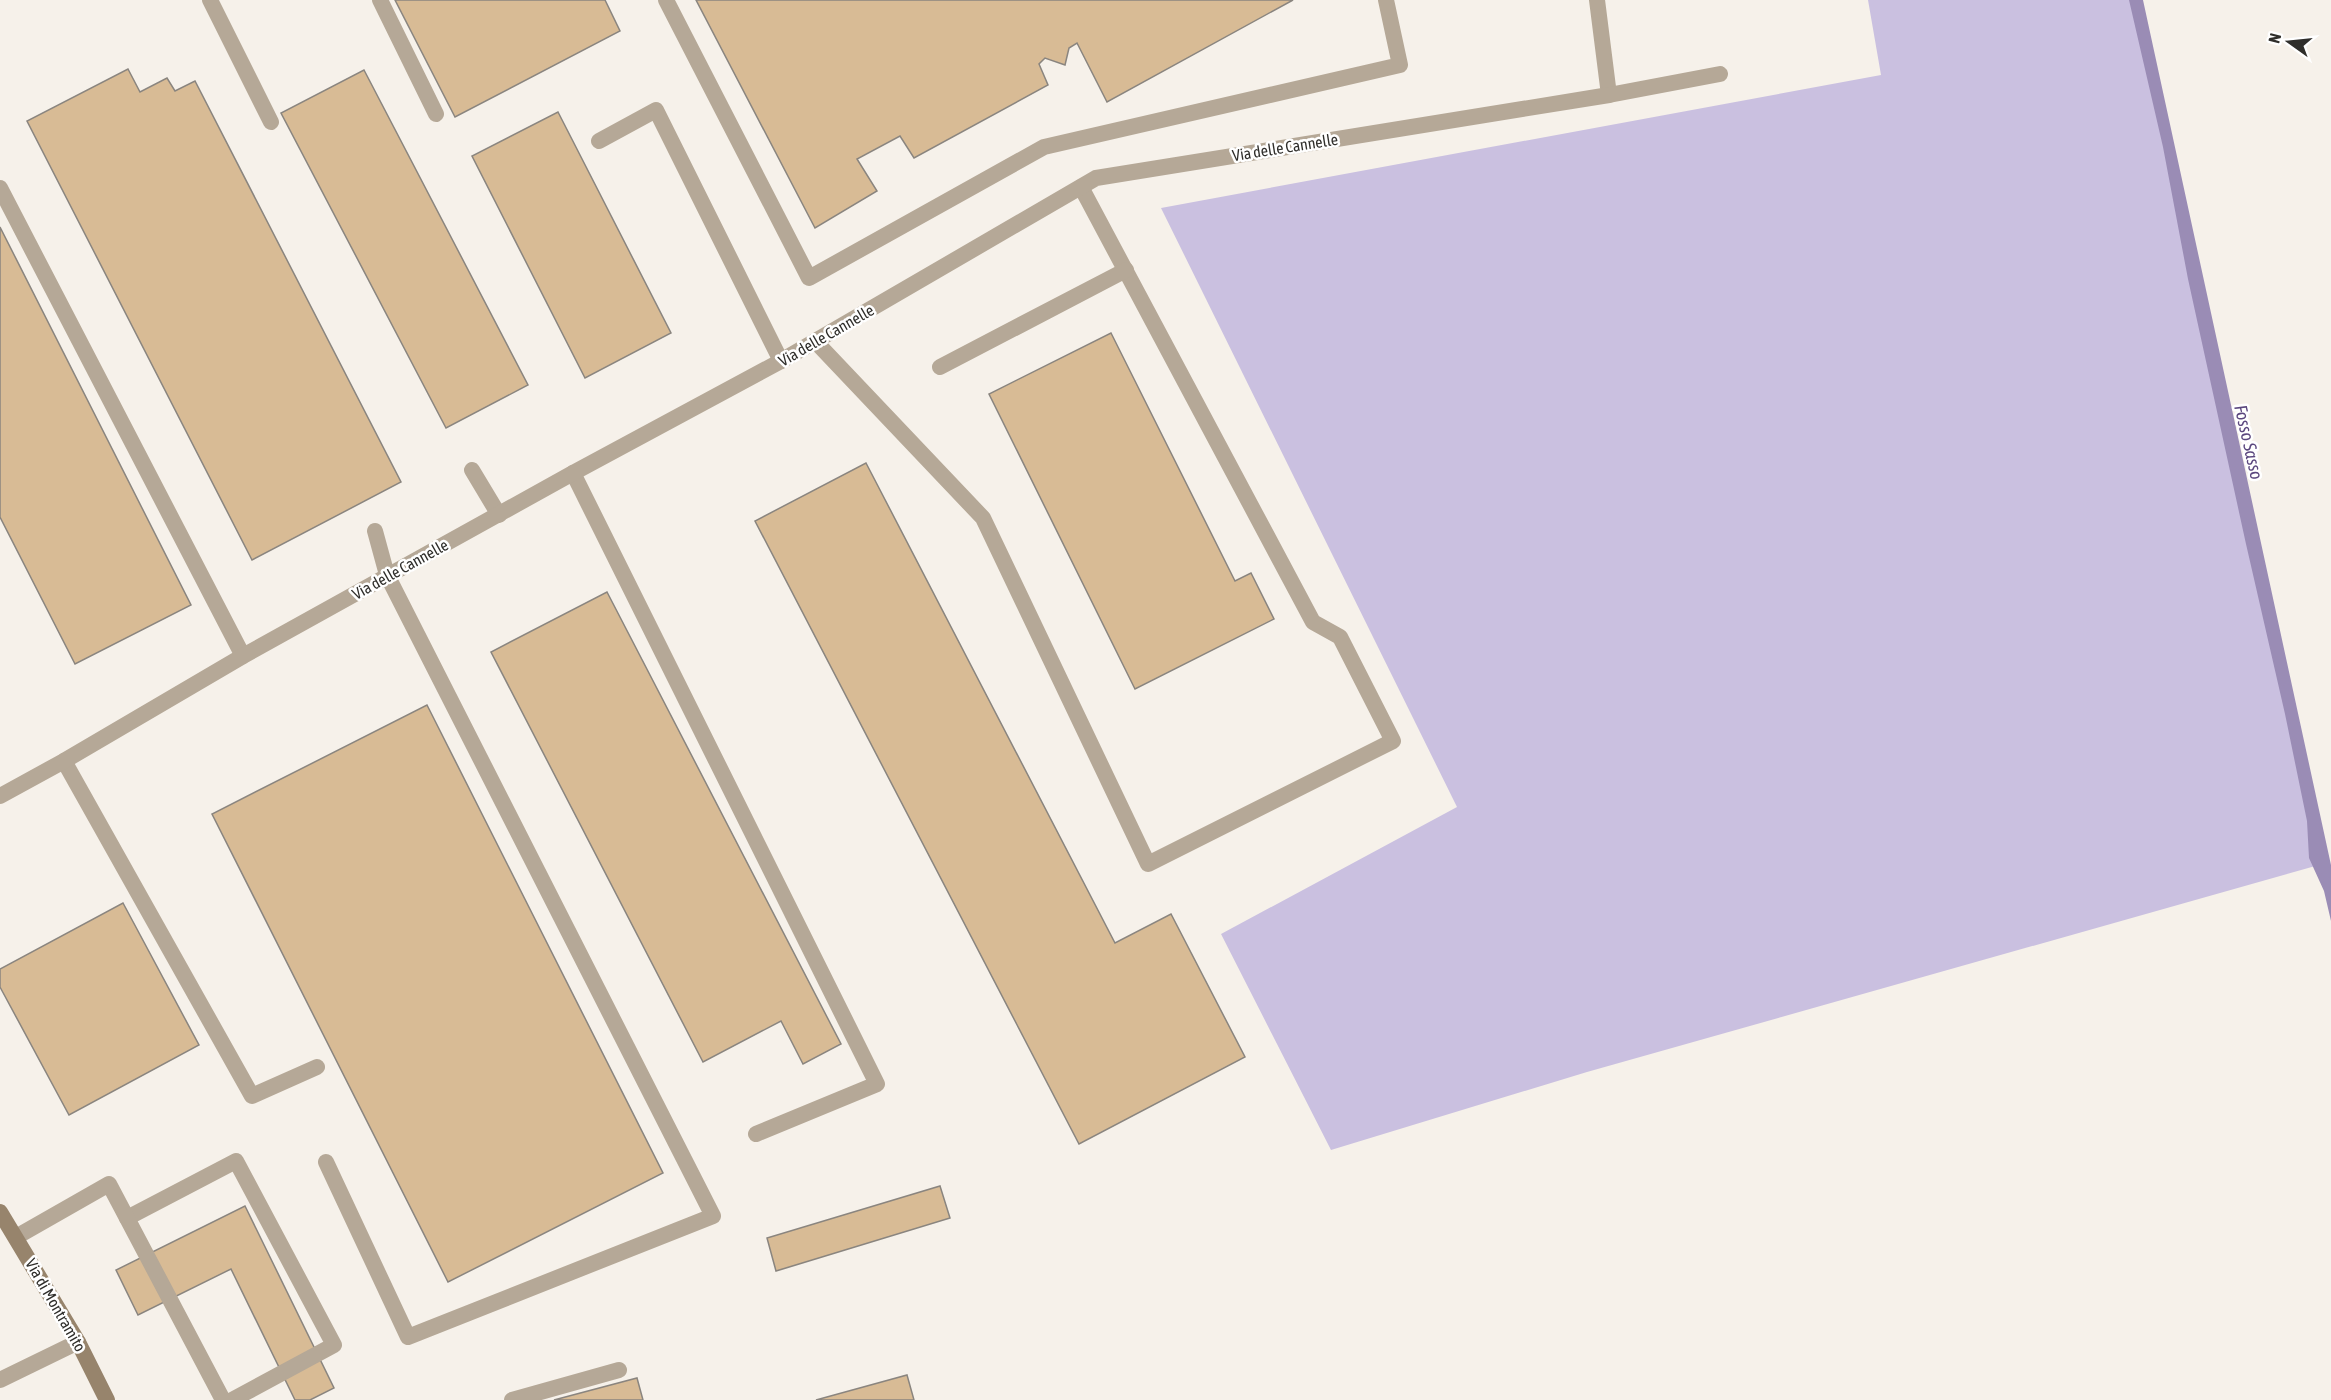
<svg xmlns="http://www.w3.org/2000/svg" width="2331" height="1400" font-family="'Asap Condensed',sans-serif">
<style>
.green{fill:#cac0e0}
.water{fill:#9a8cb5}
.building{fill:#d8bb95;stroke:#8a857f;stroke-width:1.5}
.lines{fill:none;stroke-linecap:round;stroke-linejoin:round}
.service{stroke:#b5a897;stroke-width:16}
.minor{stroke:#b5a897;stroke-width:16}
.secondary{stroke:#97846c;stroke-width:16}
.labels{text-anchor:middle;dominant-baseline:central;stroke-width:5;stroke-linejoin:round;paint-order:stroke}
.street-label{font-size:16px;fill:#2f2e2b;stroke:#fff}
.water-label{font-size:18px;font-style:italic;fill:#5b477e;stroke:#fff}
</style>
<rect width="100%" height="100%" fill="#f6f1ea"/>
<path class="green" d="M 1868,0 L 2131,0 L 2326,863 L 1587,1072 L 1331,1150 L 1221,934 L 1457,807 L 1161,208 L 1881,75 Z"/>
<path class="water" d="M 2129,0 L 2143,0 L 2331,865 L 2331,921 L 2324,891 L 2309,858 L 2307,821 L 2285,714 L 2246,544 L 2188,279 L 2163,147 Z"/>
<g class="building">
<path d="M 395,0 L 605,0 L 620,31 L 455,117 Z"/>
<path d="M 696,0 L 1293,0 L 1107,102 L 1077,43 L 1069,48 L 1065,65 L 1045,58 L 1039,64 L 1048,85 L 914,158 L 900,136 L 857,159 L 877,191 L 815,228 Z"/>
<path d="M 128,69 L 140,92 L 167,78 L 175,91 L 195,81 L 401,482 L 252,560 L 27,121 Z"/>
<path d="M 364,70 L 528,385 L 446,428 L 281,113 Z"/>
<path d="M 558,112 L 671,333 L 585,378 L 472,156 Z"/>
<path d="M 0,227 L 191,605 L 75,664 L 0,517 Z"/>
<path d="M 1111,333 L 1235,581 L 1251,573 L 1274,619 L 1135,689 L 989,394 Z"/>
<path d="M 866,463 L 1115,943 L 1171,914 L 1245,1057 L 1079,1144 L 755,521 Z"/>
<path d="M 607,592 L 841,1044 L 803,1064 L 781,1021 L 703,1062 L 491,652 Z"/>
<path d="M 427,705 L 663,1173 L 448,1282 L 212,814 Z"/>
<path d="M 123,903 L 199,1045 L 69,1115 L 0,987 L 0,969 Z"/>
<path d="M 940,1186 L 950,1218 L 776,1271 L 767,1238 Z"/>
<path d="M 245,1206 L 334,1388 L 310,1400 L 295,1400 L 231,1269 L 138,1315 L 116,1270 Z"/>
<path d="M 907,1375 L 914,1400 L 816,1400 Z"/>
<path d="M 637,1378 L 643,1400 L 554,1400 Z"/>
</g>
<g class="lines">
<g class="service">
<path d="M 210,0 L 271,122"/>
<path d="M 380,0 L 436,114"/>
<path d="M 666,0 L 809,278 L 1044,147 L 1400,65 L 1386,0"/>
<path d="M 1597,0 L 1609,95"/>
<path d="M 599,141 L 656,110 L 781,361"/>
<path d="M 0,188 L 243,656"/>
<path d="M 815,341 L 983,518 L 1148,864 L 1393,741 L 1340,637 L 1313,622 L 1081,187"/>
<path d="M 940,367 L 1126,270"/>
<path d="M 472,470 L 499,515"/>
<path d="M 573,473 L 877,1084 L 756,1134"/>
<path d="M 64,761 L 252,1096 L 317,1067"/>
<path d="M 326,1162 L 408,1337 L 713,1216 L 387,575 L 375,531"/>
<path d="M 127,1218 L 236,1161 L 334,1345 L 232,1400"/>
<path d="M 16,1237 L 109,1184 L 223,1400"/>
<path d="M 0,1380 L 78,1342"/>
<path d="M 512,1400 L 619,1370"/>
</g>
<path class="minor" d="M 0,796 L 64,761 L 243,656 L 573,473 L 781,361 L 1096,178 L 1609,95 L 1720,74"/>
<path class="secondary" d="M 0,1212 L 78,1342 L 107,1400"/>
</g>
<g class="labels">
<g class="street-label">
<text transform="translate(1285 147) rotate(-9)">Via delle Cannelle</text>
<text transform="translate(826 335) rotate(-30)">Via delle Cannelle</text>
<text transform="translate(400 569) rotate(-29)">Via delle Cannelle</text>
<text transform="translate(56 1305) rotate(60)">Via di Montramito</text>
</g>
<g class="water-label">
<text transform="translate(2249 442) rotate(77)">Fosso Sasso</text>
</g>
</g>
<g transform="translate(2289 42) rotate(285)" stroke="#ffffff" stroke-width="4.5" paint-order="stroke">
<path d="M0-4.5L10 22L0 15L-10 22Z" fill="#2f2e2b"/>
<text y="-9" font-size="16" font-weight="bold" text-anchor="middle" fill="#2f2e2b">N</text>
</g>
</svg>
